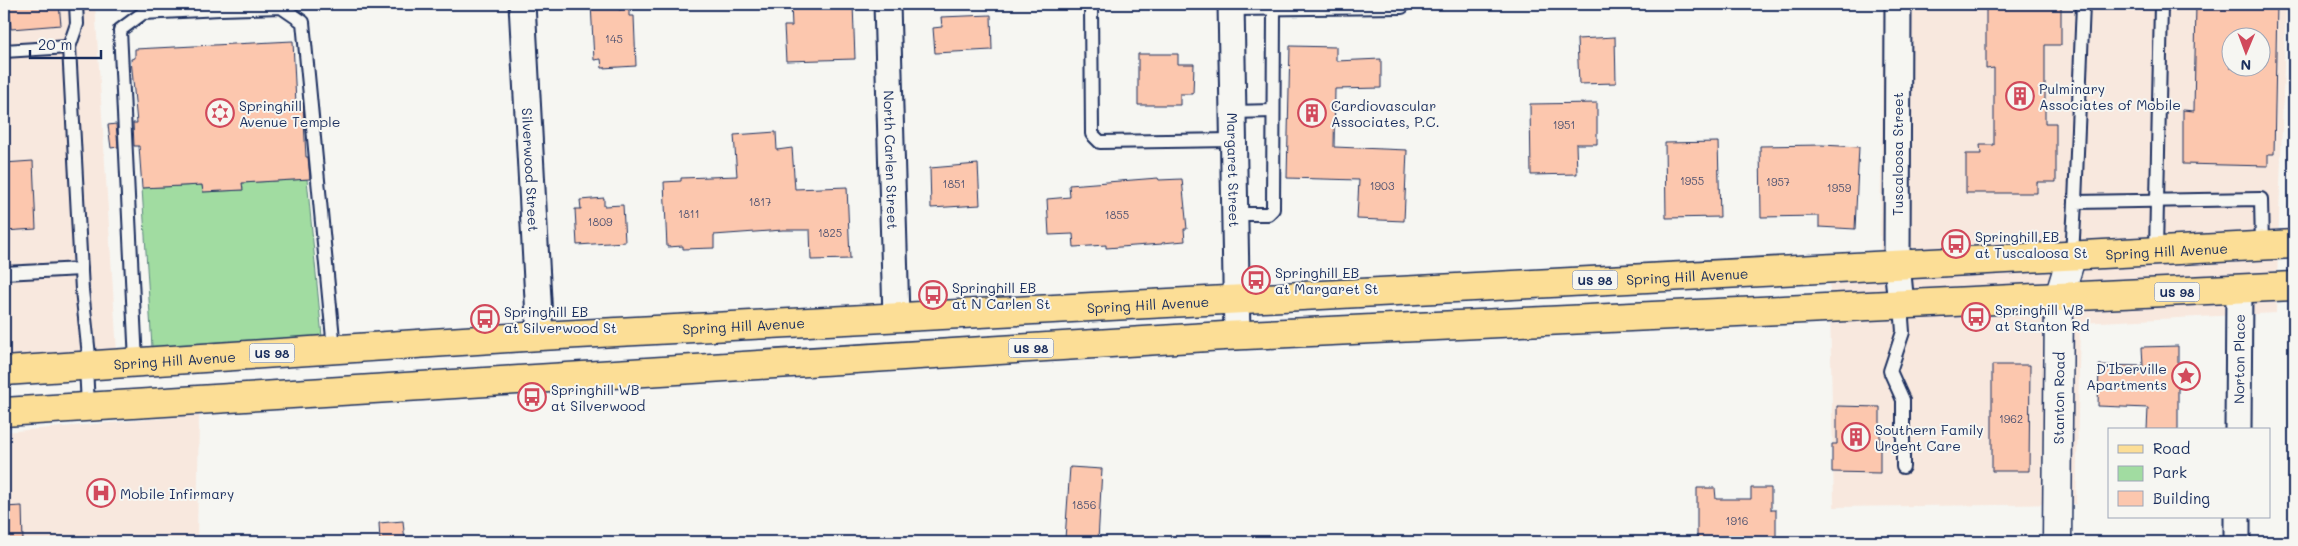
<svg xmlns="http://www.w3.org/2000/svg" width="2298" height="546" font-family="Mali,sans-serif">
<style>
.built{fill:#f8e8de;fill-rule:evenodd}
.green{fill:#a1dca1;stroke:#5e8680}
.building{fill:#fcc7ae;stroke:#1b2f5e;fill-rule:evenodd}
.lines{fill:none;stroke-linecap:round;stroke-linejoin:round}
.lane-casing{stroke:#1b2f5e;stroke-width:16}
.street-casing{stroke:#1b2f5e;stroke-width:29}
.secondary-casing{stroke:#1b2f5e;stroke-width:31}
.primary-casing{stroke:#1b2f5e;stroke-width:31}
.lane{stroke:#f6f6f2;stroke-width:12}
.street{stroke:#f6f6f2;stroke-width:25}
.secondary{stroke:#f6f6f2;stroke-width:28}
.primary{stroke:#fcde96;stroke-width:28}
.labels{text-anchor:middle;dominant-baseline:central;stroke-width:4;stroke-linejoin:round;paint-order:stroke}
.number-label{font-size:11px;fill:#535572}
.shield{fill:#f6f6f2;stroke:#5d6b8a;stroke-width:1}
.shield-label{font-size:12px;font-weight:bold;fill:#1b2f5e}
.poi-label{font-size:14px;fill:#1b2f5e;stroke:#f6f6f2;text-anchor:start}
.street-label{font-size:14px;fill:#1b2f5e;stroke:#f6f6f2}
</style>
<rect width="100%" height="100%" fill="#f6f6f2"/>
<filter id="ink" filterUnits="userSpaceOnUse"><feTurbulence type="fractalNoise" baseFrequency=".02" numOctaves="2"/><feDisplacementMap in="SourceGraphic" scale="10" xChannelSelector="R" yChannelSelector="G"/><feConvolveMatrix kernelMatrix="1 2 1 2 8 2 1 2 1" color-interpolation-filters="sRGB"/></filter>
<g filter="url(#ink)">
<g class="built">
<path d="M 4,4 L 95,4 L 117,353 L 4,362 Z"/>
<path d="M 1883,4 L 2286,4 L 2276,313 L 2080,323 L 2076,504 L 1834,507 L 1829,257 L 1880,254 ZM 2230,38 L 2260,38 L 2260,68 L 2230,68 Z"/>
<path d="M 199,415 L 197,542 L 4,542 L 4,432 Z"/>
</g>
<path class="green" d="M 307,179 L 322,337 L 152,347 L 142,188 L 202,185 L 203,192 L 242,190 L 242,183 Z"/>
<g class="building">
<path d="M 9,4 L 59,4 L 61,25 L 11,29 Z"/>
<path d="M 591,4 L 619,4 L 619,10 L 629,7 L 629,16 L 634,16 L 636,66 L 602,68 L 601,59 L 594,60 Z"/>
<path d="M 791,4 L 853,4 L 855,59 L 786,61 L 784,26 L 792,26 Z"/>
<path d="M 1986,4 L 2061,4 L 2061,45 L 2045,45 L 2045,123 L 2056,123 L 2056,182 L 2037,182 L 2037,193 L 1966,193 L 1966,154 L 1981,154 L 1980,145 L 1994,145 L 1994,68 L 1986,69 Z"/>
<path d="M 2196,4 L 2277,4 L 2274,154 L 2268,154 L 2268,166 L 2183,164 L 2183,110 L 2194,111 ZM 2230,38 L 2260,38 L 2260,68 L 2230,68 Z"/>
<path d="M 991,15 L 992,50 L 935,53 L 933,28 L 942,27 L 941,17 Z"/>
<path d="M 1615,37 L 1616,83 L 1579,84 L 1577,39 Z"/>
<path d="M 293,41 L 296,104 L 303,103 L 306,157 L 308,157 L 310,179 L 242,183 L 243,190 L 203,192 L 202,185 L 142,188 L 139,146 L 134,146 L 133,123 L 137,123 L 131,59 L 135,58 L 135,49 Z"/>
<path d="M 1290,46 L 1336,47 L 1336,61 L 1381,59 L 1381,88 L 1335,89 L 1334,147 L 1407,150 L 1404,221 L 1357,219 L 1359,180 L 1287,178 Z"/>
<path d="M 1138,54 L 1178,54 L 1178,64 L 1194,64 L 1193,94 L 1180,94 L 1180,105 L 1138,105 Z"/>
<path d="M 1597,103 L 1597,144 L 1576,144 L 1577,174 L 1531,175 L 1530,104 Z"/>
<path d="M 116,124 L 118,147 L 111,148 L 108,125 Z"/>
<path d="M 776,132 L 777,150 L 792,148 L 795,189 L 847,187 L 850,259 L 811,260 L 810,230 L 783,230 L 714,235 L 714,248 L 683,249 L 683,246 L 667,247 L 664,182 L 681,181 L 681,178 L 737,176 L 734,135 Z"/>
<path d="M 1718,142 L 1720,217 L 1666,218 L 1665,143 Z"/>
<path d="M 1822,145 L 1859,147 L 1855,229 L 1819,227 L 1819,216 L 1761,217 L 1760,146 Z"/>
<path d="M 33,161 L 36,229 L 4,231 L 4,163 Z"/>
<path d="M 978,164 L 980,205 L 931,208 L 930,168 Z"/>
<path d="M 1158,178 L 1159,180 L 1182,179 L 1187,229 L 1184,229 L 1185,241 L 1162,243 L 1162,244 L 1106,248 L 1106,245 L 1074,247 L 1073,234 L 1049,235 L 1047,199 L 1070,197 L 1069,185 Z"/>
<path d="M 604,198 L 604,206 L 623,205 L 625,242 L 577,245 L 575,209 L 581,209 L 580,200 Z"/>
<path d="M 2178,346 L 2178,365 L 2186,365 L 2186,388 L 2178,388 L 2178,430 L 2147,430 L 2148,408 L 2098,406 L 2099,365 L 2143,366 L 2142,347 Z"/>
<path d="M 1992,365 L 2030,365 L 2029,471 L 1992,471 Z"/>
<path d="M 1837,406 L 1880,407 L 1880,473 L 1832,472 L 1832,444 L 1837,444 Z"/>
<path d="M 1070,467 L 1102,469 L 1098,541 L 1065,539 Z"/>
<path d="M 1697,488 L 1715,488 L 1716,499 L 1751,499 L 1751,488 L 1771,488 L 1771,510 L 1776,510 L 1776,542 L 1697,542 Z"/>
<path d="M 22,506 L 23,542 L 4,542 L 4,507 Z"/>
<path d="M 403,521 L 405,542 L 380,542 L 379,523 Z"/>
</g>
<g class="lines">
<defs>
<g id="lane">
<path d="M 76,4 L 77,24 L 69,47 L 82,290 L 90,365"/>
<path d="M 1091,4 L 1092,134 L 1100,142 L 1233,140"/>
<path d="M 1231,9 L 1402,7"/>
<path d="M 4,51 L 69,47"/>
<path d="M 1232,112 L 1273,111"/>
<path d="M 2075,202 L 2083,4"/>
<path d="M 1234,214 L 1268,214 L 1273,209 L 1274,9"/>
<path d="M 2156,251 L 2161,4"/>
<path d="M 2072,255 L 2075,202 L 2261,199 L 2262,246"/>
<path d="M 4,273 L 81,269"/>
<path d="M 1901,305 L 1903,332 L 1890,371 L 1903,400 L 1903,467"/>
<path d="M 136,362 L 120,30 L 143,13 L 220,9 L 281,7 L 303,22 L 334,349"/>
<path d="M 86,366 L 88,406"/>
</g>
<g id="street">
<path id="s1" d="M 522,4 L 540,336"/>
<path id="s2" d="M 887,4 L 896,317"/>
<path id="s3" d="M 1231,4 L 1237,336"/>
<path d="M 1898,4 L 1897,264 L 1901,305"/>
<path id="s4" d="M 2238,430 L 2239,289"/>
<path d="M 2237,542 L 2237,517"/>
</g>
<g id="secondary">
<path id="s5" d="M 2057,542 L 2059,297 L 2072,255"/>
</g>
<g id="primary">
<path id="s6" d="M 4,371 L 540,336 L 2294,244"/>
<path d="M 4,412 L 1224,336 L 2294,286"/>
</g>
</defs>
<use href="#lane" class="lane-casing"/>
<use href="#street" class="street-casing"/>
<use href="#secondary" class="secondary-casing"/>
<use href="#primary" class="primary-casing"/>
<use href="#lane" class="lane"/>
<use href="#street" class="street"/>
<use href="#secondary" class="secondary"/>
<use href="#primary" class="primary"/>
</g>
</g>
<defs>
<symbol id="building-ring" viewBox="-11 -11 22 22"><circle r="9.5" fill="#f6f6f2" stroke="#d1495b" stroke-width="1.5"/><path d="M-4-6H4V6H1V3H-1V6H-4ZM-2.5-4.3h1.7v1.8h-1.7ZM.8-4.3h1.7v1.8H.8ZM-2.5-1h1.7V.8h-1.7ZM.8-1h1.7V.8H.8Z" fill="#d1495b"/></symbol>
<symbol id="synagogue-ring" viewBox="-11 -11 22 22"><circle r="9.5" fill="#f6f6f2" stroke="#d1495b" stroke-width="1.5"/><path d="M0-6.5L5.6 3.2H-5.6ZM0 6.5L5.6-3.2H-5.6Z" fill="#d1495b"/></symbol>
<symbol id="bus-ring" viewBox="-11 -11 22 22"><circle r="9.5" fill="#f6f6f2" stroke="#d1495b" stroke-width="1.5"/><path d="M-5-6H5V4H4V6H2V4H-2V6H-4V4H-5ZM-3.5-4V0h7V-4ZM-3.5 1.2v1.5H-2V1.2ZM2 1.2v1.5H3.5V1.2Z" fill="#d1495b"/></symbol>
<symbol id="sight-ring" viewBox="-11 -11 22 22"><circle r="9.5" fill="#f6f6f2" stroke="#d1495b" stroke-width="1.5"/><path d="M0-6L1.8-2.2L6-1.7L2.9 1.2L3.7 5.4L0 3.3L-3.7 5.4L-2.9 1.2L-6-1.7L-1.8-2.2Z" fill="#d1495b"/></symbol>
<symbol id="hospital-ring" viewBox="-11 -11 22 22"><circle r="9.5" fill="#f6f6f2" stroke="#d1495b" stroke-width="1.5"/><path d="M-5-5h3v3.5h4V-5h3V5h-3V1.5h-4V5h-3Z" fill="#d1495b"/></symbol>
</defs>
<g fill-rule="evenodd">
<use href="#building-ring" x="2004" y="80" width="32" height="32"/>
<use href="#synagogue-ring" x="204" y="97" width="32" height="32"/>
<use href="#building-ring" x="1296" y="97" width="32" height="32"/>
<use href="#bus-ring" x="1940" y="228" width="32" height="32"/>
<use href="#bus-ring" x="1240" y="264" width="32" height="32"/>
<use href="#bus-ring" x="917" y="279" width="32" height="32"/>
<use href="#bus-ring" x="1960" y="301" width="32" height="32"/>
<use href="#bus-ring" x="469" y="303" width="32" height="32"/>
<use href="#sight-ring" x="2170" y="360" width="32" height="32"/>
<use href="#bus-ring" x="516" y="381" width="32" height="32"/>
<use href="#building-ring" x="1840" y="421" width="32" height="32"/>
<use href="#hospital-ring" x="85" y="477" width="32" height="32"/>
</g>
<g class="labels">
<g class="number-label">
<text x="614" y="38">145</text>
<text x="1564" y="124">1951</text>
<text x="1692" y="180">1955</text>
<text x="1778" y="181">1957</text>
<text x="954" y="183">1851</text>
<text x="1382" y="185">1903</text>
<text x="1839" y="187">1959</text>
<text x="760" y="201">1817</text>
<text x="689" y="213">1811</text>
<text x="1117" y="214">1855</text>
<text x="600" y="221">1809</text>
<text x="830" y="232">1825</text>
<text x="2011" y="418">1962</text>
<text x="1084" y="504">1856</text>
<text x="1737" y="520">1916</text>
</g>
<g class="shield">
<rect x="1572.5" y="270.5" width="45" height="19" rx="4"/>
<rect x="2154.5" y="282.5" width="45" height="19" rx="4"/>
<rect x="1008.5" y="338.5" width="45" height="19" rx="4"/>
<rect x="249.5" y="343.5" width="45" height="19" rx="4"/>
</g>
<g class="shield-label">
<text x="1595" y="280">US 98</text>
<text x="2177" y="292">US 98</text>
<text x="1031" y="348">US 98</text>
<text x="272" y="353">US 98</text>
</g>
<g class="poi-label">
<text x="2039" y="88">Pulminary<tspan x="2039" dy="16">Associates of Mobile</tspan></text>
<text x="239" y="105">Springhill<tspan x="239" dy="16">Avenue Temple</tspan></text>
<text x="1331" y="105">Cardiovascular<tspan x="1331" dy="16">Associates, P.C.</tspan></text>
<text x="1975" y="236">Springhill EB<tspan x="1975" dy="16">at Tuscaloosa St</tspan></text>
<text x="1275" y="272">Springhill EB<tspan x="1275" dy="16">at Margaret St</tspan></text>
<text x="952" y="287">Springhill EB<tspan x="952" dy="16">at N Carlen St</tspan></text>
<text x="1995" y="309">Springhill WB<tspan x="1995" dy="16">at Stanton Rd</tspan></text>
<text x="504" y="311">Springhill EB<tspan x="504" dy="16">at Silverwood St</tspan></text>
<text x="2167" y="368" text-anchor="end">D'Iberville<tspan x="2167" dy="16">Apartments</tspan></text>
<text x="551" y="389">Springhill WB<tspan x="551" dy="16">at Silverwood</tspan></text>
<text x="1875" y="429">Southern Family<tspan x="1875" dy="16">Urgent Care</tspan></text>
<text x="120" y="493">Mobile Infirmary</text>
</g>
<g class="street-label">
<text transform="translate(1897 154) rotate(-90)">Tuscaloosa Street</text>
<text stroke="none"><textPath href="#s2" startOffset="156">North Carlen Street</textPath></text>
<text stroke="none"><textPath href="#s1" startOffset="166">Silverwood Street</textPath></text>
<text stroke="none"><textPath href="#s3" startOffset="166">Margaret Street</textPath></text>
<text stroke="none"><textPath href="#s6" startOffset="2166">Spring Hill Avenue</textPath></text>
<text stroke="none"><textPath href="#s6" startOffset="1686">Spring Hill Avenue</textPath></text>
<text stroke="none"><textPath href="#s6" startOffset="1146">Spring Hill Avenue</textPath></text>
<text stroke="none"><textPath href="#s6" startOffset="741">Spring Hill Avenue</textPath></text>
<text stroke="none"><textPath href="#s4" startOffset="71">Norton Place</textPath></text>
<text stroke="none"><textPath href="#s6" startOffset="171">Spring Hill Avenue</textPath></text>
<text stroke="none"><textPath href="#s5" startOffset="144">Stanton Road</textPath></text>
</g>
</g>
<rect width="2298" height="546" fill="none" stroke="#f6f6f2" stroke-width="20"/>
<rect x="10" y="10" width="2278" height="526" fill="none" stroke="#1b2f5e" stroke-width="2" filter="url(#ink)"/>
<rect x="2108" y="428" width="162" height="90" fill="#f6f6f2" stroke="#9ea6b7"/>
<rect x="2118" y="445" width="25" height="8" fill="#fcde96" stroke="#9ea6b7"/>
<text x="2153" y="454" font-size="15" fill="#1b2f5e">Road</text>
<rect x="2118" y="466" width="25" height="15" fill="#a1dca1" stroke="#9ea6b7"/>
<text x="2153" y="478" font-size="15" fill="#1b2f5e">Park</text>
<rect x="2118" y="491" width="25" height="15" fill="#fcc7ae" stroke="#9ea6b7"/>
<text x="2153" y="504" font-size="15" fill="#1b2f5e">Building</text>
<g transform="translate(2246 52) rotate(181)"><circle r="24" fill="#f6f6f2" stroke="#9ea6b7"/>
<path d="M0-4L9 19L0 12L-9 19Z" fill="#d1495b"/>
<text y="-8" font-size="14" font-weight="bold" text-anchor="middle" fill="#1b2f5e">N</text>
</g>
<path d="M30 50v8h71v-8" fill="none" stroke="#1b2f5e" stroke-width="2.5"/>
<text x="38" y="50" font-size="15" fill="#1b2f5e" stroke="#f6f6f2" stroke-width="4" paint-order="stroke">20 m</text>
</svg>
